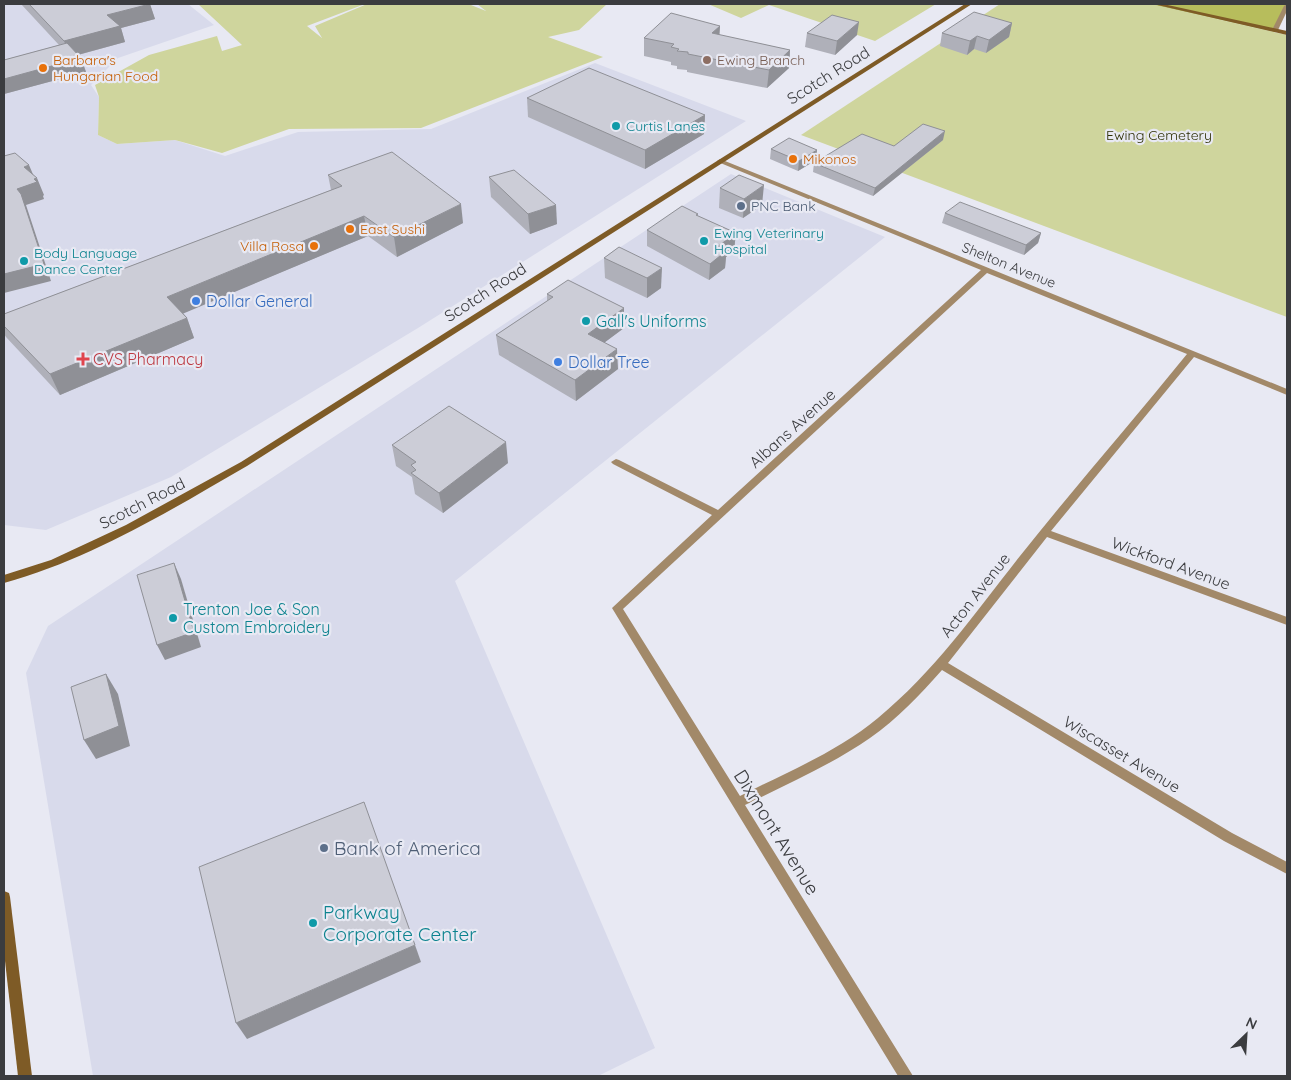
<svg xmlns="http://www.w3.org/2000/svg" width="1291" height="1080" font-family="Quicksand,sans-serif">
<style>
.built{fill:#d8daeb}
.green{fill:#cfd59d}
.forest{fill:#b7bd5c}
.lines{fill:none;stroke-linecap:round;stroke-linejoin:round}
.street{fill:#a28969;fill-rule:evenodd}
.secondary{fill:#7e5b26;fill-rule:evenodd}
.wall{fill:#afb0b9}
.shaded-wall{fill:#8f9096}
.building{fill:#cccdd7;stroke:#8f9096}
.education-dot{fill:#8d6e63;stroke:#e8e9f3;stroke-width:2}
.food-dot{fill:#e8710a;stroke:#e8e9f3;stroke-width:2}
.culture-dot{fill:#0f9aa8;stroke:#e8e9f3;stroke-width:2}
.service-dot{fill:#5c6f8a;stroke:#e8e9f3;stroke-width:2}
.shop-dot{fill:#3f7fe0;stroke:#e8e9f3;stroke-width:2}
.health-dot{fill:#e0444e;stroke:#e8e9f3;stroke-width:2}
.labels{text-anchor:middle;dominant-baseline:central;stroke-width:4.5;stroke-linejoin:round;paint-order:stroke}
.far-food-label{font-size:14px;fill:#c56008;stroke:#e8e9f3;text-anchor:start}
.far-education-label{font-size:14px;fill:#785e54;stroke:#e8e9f3;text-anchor:start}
.far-culture-label{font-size:14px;fill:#0d838f;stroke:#e8e9f3;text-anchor:start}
.far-park-label{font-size:14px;fill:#2d2f04;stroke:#e8e9f3}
.far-service-label{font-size:14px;fill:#4e5e75;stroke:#e8e9f3;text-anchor:start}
.far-street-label{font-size:14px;fill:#3b3c3f;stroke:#e8e9f3}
.street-label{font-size:16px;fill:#3b3c3f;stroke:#e8e9f3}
.shop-label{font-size:16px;fill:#366cbe;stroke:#e8e9f3;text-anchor:start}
.culture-label{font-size:16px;fill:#0d838f;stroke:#e8e9f3;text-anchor:start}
.health-label{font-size:16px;fill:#be3a42;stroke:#e8e9f3;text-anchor:start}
.near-street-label{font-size:19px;fill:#3b3c3f;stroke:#e8e9f3}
.near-service-label{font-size:19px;fill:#4e5e75;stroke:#e8e9f3;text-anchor:start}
.near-culture-label{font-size:19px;fill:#0d838f;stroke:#e8e9f3;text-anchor:start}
</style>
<rect width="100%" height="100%" fill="#e8e9f3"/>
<g class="built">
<path d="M 4,4 L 188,4 L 214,25 L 118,58 L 91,85 L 99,97 L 98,135 L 117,144 L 175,140 L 225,156 L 298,132 L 431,129 L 595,63 L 746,121 L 418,328 L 171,477 L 46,530 L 4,525 Z"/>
<path d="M 731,174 L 885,237 L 455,581 L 655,1048 L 598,1076 L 93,1076 L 26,673 L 48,626 Z"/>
</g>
<g class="green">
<path d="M 198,4 L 365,4 L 307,26 L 322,38 L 315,26 L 367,4 L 474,4 L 471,5 L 486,11 L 477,4 L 607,4 L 579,30 L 548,37 L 603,57 L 421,128 L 289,129 L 222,153 L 175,140 L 117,144 L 98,135 L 99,97 L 95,85 L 149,55 L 217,36 L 222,51 L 242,45 Z"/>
<path d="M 708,4 L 936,4 L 875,41 L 769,5 L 741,18 Z"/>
<path d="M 1000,4 L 1150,4 L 1287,35 L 1287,317 L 801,135 Z"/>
</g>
<path class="forest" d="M 1150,4 L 1287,4 L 1287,6 L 1275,32 Z"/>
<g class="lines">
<g class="street">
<path d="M 1287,4 L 1287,11 L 1278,30 L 1273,31 L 1272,30 L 1284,6 Z"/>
<path d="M 720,159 L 1287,389 L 1287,395 L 1194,357 L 1051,531 L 1287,617 L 1287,625 L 1047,537 L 948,663 L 1232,833 L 1287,862 L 1287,874 L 1224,841 L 942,670 C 920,695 897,719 870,738 C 831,765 787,784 745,805 L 913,1076 L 898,1076 L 612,608 L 712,515 L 613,464 L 611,462 L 616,459 L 619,460 L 718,510 L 981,270 L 718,162 L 717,161 ZM 987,273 L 1187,354 C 1132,422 1074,488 1020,556 C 976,612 934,672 878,718 C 837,752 787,772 740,796 L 623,609 Z"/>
</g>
<g class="secondary">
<path d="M 965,4 L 972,4 L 247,466 C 169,511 91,559 4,583 L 4,575 L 51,560 L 126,525 L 241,462 Z"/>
<path d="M 1153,4 L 1163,4 L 1287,31 L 1287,35 Z"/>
<path d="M 4,891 L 9,893 L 10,897 L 32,1076 L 18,1076 L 4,952 Z"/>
</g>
</g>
<g class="wall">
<path d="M 21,4 L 150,4 L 155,19 L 121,28 L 125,42 L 78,55 L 81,58 L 86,72 L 4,94 L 4,60 L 59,45 Z"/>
<path d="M 1012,23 L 1009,37 L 986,53 L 974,49 L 967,55 L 940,46 L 942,33 Z"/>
<path d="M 720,26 L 719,35 L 790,50 L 789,68 L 767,88 L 687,72 L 687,70 L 677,69 L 677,66 L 671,65 L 671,62 L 644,56 L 644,38 Z"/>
<path d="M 807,33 L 857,35 L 835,55 L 805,47 Z"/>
<path d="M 527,98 L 705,115 L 704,134 L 645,169 L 528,117 Z"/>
<path d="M 943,140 L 873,196 L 813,172 L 814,163 Z"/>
<path d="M 771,149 L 817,150 L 816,160 L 798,171 L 770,159 Z"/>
<path d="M 328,175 L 463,223 L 397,257 L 368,236 L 183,313 L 187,318 L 194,338 L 60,395 L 6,337 L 4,334 L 4,314 L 331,190 Z"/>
<path d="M 489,177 L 557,224 L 530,234 L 491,197 Z"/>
<path d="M 720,188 L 762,205 L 743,218 L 719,208 Z"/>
<path d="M 945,213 L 1041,233 L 1038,243 L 1024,255 L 942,223 Z"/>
<path d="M 698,214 L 698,216 L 736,233 L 734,250 L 726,257 L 725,268 L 709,280 L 647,246 L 647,230 Z"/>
<path d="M 619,247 L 661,288 L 647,298 L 605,278 L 604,258 Z"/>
<path d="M 547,294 L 624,308 L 624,328 L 605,342 L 618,369 L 576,401 L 499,355 L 496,335 L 547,301 Z"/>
<path d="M 392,445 L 508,463 L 443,513 L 415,494 L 412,477 L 396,466 Z"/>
</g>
<g class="shaded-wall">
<path d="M 150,4 L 155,19 L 121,28 L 125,42 L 70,57 L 64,41 L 107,15 Z"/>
<path d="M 859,22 L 857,35 L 835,55 L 837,41 Z"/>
<path d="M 1012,23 L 1009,37 L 986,53 L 989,40 Z"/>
<path d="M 720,26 L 719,43 L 712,33 Z"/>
<path d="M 977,36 L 974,49 L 967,55 L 970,41 Z"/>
<path d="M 790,50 L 789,68 L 767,88 L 769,70 Z"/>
<path d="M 81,58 L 86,72 L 4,94 L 4,79 Z"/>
<path d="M 705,115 L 704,134 L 645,169 L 645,150 Z"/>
<path d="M 945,131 L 943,140 L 873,196 L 875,188 Z"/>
<path d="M 817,150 L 816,160 L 798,171 L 799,161 Z"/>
<path d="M 29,165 L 35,179 L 37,178 L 44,195 L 43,196 L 44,199 L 26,205 L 51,281 L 4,293 L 4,274 L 17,189 L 24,167 Z"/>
<path d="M 764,185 L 762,205 L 743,218 L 744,199 Z"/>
<path d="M 461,204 L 463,223 L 397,257 L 394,237 Z"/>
<path d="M 556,205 L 557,224 L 530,234 L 528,214 Z"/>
<path d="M 364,216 L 368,236 L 175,317 L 167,297 Z"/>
<path d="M 736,233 L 734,250 L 726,257 L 725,268 L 709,280 L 710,264 L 717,247 Z"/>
<path d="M 1041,233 L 1038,243 L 1024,255 L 1026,245 Z"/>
<path d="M 662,268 L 661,288 L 647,298 L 647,278 Z"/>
<path d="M 624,308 L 624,328 L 589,354 L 588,334 Z"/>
<path d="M 187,318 L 194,338 L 60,395 L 50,374 Z"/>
<path d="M 617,349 L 618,369 L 576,401 L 575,380 Z"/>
<path d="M 506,442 L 508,463 L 443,513 L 439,493 Z"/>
<path d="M 174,563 L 181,579 L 201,647 L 165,660 L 157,645 Z"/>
<path d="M 106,674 L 118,694 L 130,746 L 96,759 L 84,740 Z"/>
<path d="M 415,945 L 421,962 L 247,1039 L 236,1023 Z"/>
</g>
<g class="building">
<path d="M 29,4 L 150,4 L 107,15 L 120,26 L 64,41 Z"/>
<path d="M 974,12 L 1012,23 L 989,40 L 977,36 L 970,41 L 942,33 Z"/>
<path d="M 671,13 L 720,26 L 712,33 L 790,50 L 769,70 L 688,54 L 688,52 L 677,51 L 679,49 L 671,47 L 674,44 L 644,38 Z"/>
<path d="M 832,15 L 859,22 L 837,41 L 807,33 Z"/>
<path d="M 67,43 L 81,58 L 4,79 L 4,60 Z"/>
<path d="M 589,68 L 705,115 L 645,150 L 527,98 Z"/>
<path d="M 923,124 L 945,131 L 875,188 L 814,163 L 862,134 L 894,146 Z"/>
<path d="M 789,138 L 817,150 L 799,161 L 771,149 Z"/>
<path d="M 392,152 L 461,204 L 394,237 L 364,216 L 167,297 L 187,318 L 50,374 L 4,326 L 4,314 L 342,186 L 328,175 Z"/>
<path d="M 15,153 L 29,165 L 24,167 L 37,178 L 34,179 L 37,182 L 17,189 L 21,194 L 44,264 L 4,274 L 4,156 Z"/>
<path d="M 514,170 L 556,205 L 528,214 L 489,177 Z"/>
<path d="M 739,175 L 764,185 L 744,199 L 720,188 Z"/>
<path d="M 960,202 L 1041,233 L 1026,245 L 945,213 Z"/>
<path d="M 682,206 L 698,214 L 696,215 L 736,233 L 717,247 L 726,251 L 710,264 L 647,230 Z"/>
<path d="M 619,247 L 662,268 L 647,278 L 604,258 Z"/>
<path d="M 568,280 L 624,308 L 588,334 L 617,349 L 575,380 L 496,335 L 553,297 L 547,294 Z"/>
<path d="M 449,406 L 506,442 L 439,493 L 411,473 L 416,470 L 411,465 L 416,462 L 392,445 Z"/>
<path d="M 174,563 L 194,632 L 157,645 L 137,575 Z"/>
<path d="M 106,674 L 119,726 L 84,740 L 71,687 Z"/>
<path d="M 364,802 L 415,945 L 236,1023 L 199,867 Z"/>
</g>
<circle class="education-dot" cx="707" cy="60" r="5"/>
<g class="food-dot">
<circle cx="43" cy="68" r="5"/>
<circle cx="793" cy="159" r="5"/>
<circle cx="350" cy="229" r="5"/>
<circle cx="314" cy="246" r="5"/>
</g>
<g class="culture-dot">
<circle cx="616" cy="126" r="5"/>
<circle cx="704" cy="241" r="5"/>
<circle cx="24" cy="261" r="5"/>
<circle cx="586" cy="321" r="5"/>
<circle cx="173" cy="618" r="5"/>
<circle cx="313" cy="923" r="5"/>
</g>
<g class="service-dot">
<circle cx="741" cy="206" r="5"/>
<circle cx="324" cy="848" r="5"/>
</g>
<g class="shop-dot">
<circle cx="196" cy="301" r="5"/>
<circle cx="558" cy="362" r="5"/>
</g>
<path class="health-dot" d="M80.5 351.5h5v5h5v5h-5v5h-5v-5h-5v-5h5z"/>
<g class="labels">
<g class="far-food-label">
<text x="53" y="60">Barbara's<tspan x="53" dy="16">Hungarian Food</tspan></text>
<text x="803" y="159">Mikonos</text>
<text x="360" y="229">East Sushi</text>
<text x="304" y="246" text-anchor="end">Villa Rosa</text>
</g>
<g class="far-education-label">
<text x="717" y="60">Ewing Branch</text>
</g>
<g class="far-culture-label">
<text x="626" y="126">Curtis Lanes</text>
<text x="714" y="233">Ewing Veterinary<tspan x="714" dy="16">Hospital</tspan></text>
<text x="34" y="253">Body Language<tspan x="34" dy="16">Dance Center</tspan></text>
</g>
<g class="far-park-label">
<text x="1159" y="135">Ewing Cemetery</text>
</g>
<g class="far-service-label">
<text x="751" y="206">PNC Bank</text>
</g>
<g class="far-street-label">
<text transform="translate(1009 265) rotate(22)">Shelton Avenue</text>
</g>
<g class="street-label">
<text transform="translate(828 75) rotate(-32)">Scotch Road</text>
<text transform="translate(485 292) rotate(-33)">Scotch Road</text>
<text transform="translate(792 428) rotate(-42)">Albans Avenue</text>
<text transform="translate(142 503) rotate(-27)">Scotch Road</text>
<text transform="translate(1171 563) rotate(20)">Wickford Avenue</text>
<text transform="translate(975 595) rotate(-52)">Acton Avenue</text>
<text transform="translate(1122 754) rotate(31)">Wiscasset Avenue</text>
</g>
<g class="shop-label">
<text x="206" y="301">Dollar General</text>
<text x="568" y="362">Dollar Tree</text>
</g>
<g class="culture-label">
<text x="596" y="321">Gall's Uniforms</text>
<text x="183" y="609">Trenton Joe &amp; Son<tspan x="183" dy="18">Custom Embroidery</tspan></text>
</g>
<g class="health-label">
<text x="93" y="359">CVS Pharmacy</text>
</g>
<g class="near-street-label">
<text transform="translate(777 832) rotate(58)">Dixmont Avenue</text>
</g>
<g class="near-service-label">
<text x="334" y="848">Bank of America</text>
</g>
<g class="near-culture-label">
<text x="323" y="912">Parkway<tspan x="323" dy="22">Corporate Center</tspan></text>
</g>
</g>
<rect width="1291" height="1080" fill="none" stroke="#3b3c3f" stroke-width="10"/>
<g transform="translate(1246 1035) rotate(25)" stroke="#e8e9f3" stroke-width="4" paint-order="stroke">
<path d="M0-4L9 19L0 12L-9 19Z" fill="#3b3c3f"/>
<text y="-8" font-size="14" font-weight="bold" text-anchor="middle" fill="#3b3c3f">N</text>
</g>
</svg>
